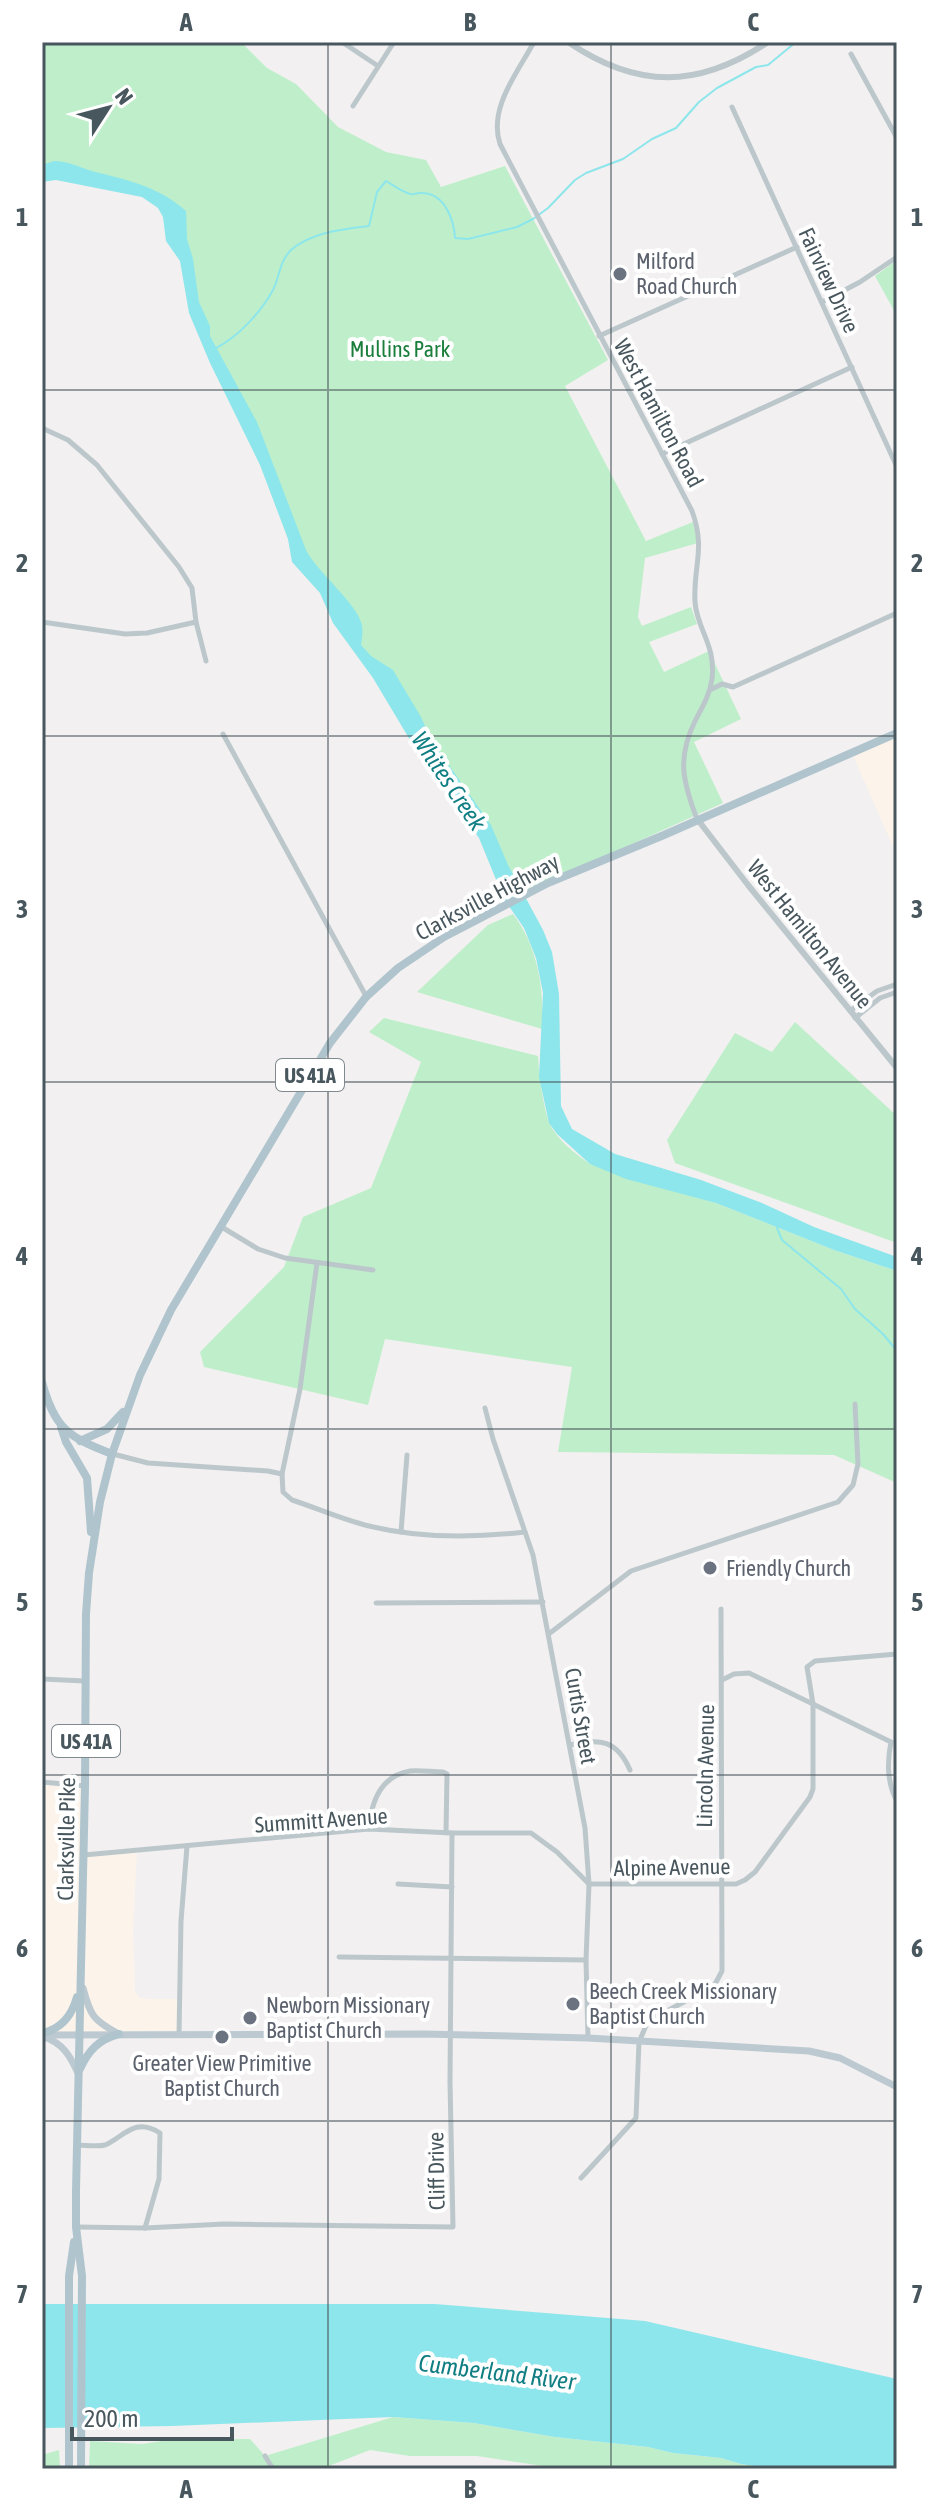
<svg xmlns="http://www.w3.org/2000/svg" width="939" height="2511" font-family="'Asap Condensed',sans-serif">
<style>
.commercial{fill:#fcf4ea}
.green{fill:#bfefca}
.water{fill:#8de6eb}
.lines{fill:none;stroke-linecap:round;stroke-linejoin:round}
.stream{stroke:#8de6eb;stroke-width:2}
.minor{stroke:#bcc7cc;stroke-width:5}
.tertiary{stroke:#bcc7cc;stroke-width:6}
.secondary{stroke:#bcc9d1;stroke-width:7}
.primary{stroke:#b0c4ce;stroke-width:8}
.grid{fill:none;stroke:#48565d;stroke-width:2;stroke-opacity:0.55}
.worship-dot{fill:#6b7280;stroke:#fff;stroke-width:3}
.labels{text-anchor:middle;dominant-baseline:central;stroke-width:8;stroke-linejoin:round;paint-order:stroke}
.shield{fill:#fff;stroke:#7f898e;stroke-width:2}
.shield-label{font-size:20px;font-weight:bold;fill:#48565d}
.worship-label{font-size:22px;fill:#5b616d;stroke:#fff;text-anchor:start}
.street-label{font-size:22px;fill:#48565d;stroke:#fff}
.park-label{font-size:22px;fill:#197e3b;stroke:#fff}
.water-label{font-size:24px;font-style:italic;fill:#107e83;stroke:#fff}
.neatline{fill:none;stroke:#48565d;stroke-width:3}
.grid-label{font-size:26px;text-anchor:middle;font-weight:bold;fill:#48565d}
</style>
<rect width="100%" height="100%" fill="#f2f0f0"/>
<g class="commercial">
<path d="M 897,733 L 897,856 L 852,753 Z"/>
<path d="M 42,1782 L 85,1786 L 84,1855 L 137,1850 L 133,1931 L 135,1991 L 139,1997 L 147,1999 L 180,1999 L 179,2034 L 42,2035 Z"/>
</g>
<g class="green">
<path d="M 42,42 L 241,42 L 267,68 L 296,84 L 338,127 L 386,152 L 426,160 L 441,187 L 505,166 L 608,360 L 565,386 L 646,541 L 693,522 L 698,543 L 645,558 L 638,617 L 642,626 L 691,607 L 697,624 L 649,642 L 664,672 L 709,651 L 741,719 L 694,742 L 723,803 L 519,895 L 302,555 L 210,342 L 195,299 L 183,241 L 154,195 L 42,171 Z"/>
<path d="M 897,260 L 897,316 L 875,276 Z"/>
<path d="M 513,914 C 538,947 544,988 542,1029 L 417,992 L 488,925 Z"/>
<path d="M 384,1018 L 538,1056 C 539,1073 543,1108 550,1124 C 557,1140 576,1154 590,1164 L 716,1203 L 834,1250 L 897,1271 L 897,1483 L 834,1455 L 558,1452 L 572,1367 L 385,1339 L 368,1405 L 204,1367 L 200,1352 L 284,1267 L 303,1217 L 371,1188 L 421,1062 L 369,1032 Z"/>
<path d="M 795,1022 L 897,1116 L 897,1243 L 675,1163 L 667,1140 L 735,1033 L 772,1052 Z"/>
<path d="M 393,2417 L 474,2423 L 555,2437 L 648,2447 L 673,2453 L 721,2458 L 741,2464 L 775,2469 L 563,2469 L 477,2456 L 410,2456 L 370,2450 L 321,2469 L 89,2469 L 90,2441 L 142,2444 L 169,2440 L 250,2439 L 265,2456 Z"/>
<path d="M 59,2450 L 60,2469 L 42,2469 L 42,2455 Z"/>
</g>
<g class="water">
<path d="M 54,161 C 67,161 79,167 92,171 C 127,180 158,186 186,211 L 187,239 L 193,259 L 199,302 L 210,326 L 210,336 L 257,422 L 306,550 C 317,572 359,605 362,626 C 363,632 362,639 361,645 L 371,656 L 393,670 L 421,717 L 432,741 L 491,825 L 508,865 L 543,930 L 552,952 L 559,994 L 561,1106 L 572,1129 L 615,1154 L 701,1180 L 762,1203 L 814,1227 L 897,1257 L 897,1271 L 834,1250 L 716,1203 L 626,1179 L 590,1164 L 557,1134 L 549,1123 L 539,1077 L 543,993 L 536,958 L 524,928 L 504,899 L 479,838 L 416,750 L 373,678 L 333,623 L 320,593 L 292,562 L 288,539 L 260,465 L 210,363 L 189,313 L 180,261 L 166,241 L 163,217 L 158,208 L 142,197 L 56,180 L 42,182 L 42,165 Z"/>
<path d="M 42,2304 L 435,2304 L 645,2321 L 897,2379 L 897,2469 L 775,2469 L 741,2464 L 721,2458 L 673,2453 L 648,2447 L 555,2437 L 474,2423 L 393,2417 L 172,2426 L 42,2428 Z"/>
</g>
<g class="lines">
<g class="stream">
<path d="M 216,348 C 238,337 261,312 273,290 C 280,276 279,262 291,250 C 311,232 344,229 369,226 L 377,192 L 386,181 C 393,185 402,192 410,194 C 416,195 417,192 423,193 C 445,194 454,220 455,238 L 468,239 L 517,227 L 533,219 L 548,208 L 575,180 L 586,173 L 623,159 L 652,139 L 676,128 L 699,102 L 717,88 L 756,67 L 768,65 L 796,42"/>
<path d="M 777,1228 L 782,1240 L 841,1289 L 855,1309 L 883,1334 L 897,1351"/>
</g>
<g class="minor">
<path d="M 342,42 L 378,66"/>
<path d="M 534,42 C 518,72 488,108 500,144 L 692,511 C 706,549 693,566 695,602 C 697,630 716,644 712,679 C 710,694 703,706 696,719 C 677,757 682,780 697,819"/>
<path d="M 851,54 L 897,138"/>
<path d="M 353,106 L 394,42"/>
<path d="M 732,107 L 897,467"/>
<path d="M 822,302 L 860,282 L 897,257"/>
<path d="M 599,336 L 797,247"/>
<path d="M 42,428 L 68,440 L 97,465 L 179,567 L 192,588 L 196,622 L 206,661"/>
<path d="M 662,454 L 852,367"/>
<path d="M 42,622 L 125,634 L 147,633 L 196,622"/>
<path d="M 712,689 L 722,684 L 733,687 L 897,613"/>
<path d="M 223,734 L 366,996"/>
<path d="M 850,1011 L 877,991 L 897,984"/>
<path d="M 855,1018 L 880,998 L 897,992"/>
<path d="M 220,1226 L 258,1249 L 285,1258 L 373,1270"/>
<path d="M 485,1408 L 493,1439 L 533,1555 L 585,1828 L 589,1884 L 586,1960 L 588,2038"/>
<path d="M 113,1454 L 148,1463 L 268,1471 L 282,1474 L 283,1492 L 292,1500 C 317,1508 343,1520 369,1526 C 418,1538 474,1538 525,1532"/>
<path d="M 282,1474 L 300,1389 L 317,1263"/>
<path d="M 401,1532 L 407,1455"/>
<path d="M 376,1603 L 543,1602"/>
<path d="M 550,1633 L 631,1571 L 838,1502 L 853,1485 L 858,1464 L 855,1404"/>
<path d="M 42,1679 L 85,1681"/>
<path d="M 722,1680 L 734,1674 L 749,1673 L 891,1742 C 887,1761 887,1784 897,1801"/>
<path d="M 570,1745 C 600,1738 617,1740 630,1770"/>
<path d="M 42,1782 L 85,1786"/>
<path d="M 369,1829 C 371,1803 380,1776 410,1771 C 420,1770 432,1772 443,1772 L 447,1774 L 446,1833"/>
<path d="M 84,1855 L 369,1829 L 452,1833 L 531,1833 L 557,1852 L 589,1884 L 736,1884 L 745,1880 L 755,1872 L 810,1797 L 813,1789 L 813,1704 L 807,1667 L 815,1661 L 897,1654"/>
<path d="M 398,1884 L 452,1887"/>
<path d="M 339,1957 L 586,1960"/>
<path d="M 179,2034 L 181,1921 L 187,1846"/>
<path d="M 77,2145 C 85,2145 97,2147 105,2145 C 123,2138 134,2116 160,2133 L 159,2179 L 145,2228"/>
<path d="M 581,2178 L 636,2118 L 639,2042 L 648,2021 L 714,1986 L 722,1971 L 721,1609"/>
<path d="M 76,2227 L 145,2228 L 224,2224 L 453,2227 L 450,2082 L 452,1833"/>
<path d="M 265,2456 L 273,2469"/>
</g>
<g class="tertiary">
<path d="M 568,42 C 637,89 698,89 768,42"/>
<path d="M 698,820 L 748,885 L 897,1068"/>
</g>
<g class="secondary">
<path d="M 83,1988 C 90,2015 93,2020 117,2033"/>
<path d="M 43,2035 L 424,2034 L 588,2038 L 809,2051 L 840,2058 L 897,2087"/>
<path d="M 44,2037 C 63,2043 70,2056 78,2073"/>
</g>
<g class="primary">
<path d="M 42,1382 C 55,1429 68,1437 112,1454"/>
<path d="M 61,1427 L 66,1442 L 87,1478 L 91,1532"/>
<path d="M 80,1441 L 107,1429 L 123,1412"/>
<path d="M 42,2033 C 62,2029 72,2015 77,1997"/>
<path d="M 80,2069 C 88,2051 99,2039 119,2034"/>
<path d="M 69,2469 L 69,2276 L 74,2242"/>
<path d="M 81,2469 L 82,2276 L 76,2227 L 76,2191 L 85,1786 L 86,1614 L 89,1573 L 100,1502 L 112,1454 L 140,1375 L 171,1310 L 330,1043 L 366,997 L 398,968 L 444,937 L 548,883 L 664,835 L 897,733"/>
</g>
</g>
<path class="grid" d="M 328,42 L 328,2469M 611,42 L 611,2469M 42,390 L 897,390M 42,736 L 897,736M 42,1082 L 897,1082M 42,1429 L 897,1429M 42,1775 L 897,1775M 42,2121 L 897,2121"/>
<g class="worship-dot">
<circle cx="620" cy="274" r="8"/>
<circle cx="710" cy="1568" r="8"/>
<circle cx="573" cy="2004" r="8"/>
<circle cx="250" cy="2018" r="8"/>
<circle cx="222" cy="2037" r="8"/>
</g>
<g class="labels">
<g class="shield">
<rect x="276" y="1059" width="68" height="32" rx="6"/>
<rect x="52" y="1725" width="68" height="32" rx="6"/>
</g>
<g class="shield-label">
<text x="310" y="1075">US 41A</text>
<text x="86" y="1741">US 41A</text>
</g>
<g class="worship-label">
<text x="636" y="261">Milford<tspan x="636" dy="25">Road Church</tspan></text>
<text x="726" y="1568">Friendly Church</text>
<text x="589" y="1991">Beech Creek Missionary<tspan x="589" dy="25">Baptist Church</tspan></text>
<text x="266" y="2005">Newborn Missionary<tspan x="266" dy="25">Baptist Church</tspan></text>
<text x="222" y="2063" text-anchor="middle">Greater View Primitive<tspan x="222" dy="25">Baptist Church</tspan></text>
</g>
<g class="street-label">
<text transform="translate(829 280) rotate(65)">Fairview Drive</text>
<text transform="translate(659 413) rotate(62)">West Hamilton Road</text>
<text transform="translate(487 897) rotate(-28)">Clarksville Highway</text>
<text transform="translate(810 934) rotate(51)">West Hamilton Avenue</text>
<text transform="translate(581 1716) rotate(80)">Curtis Street</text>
<text transform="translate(705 1766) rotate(-89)">Lincoln Avenue</text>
<text transform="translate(321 1820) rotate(-4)">Summitt Avenue</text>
<text transform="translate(66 1839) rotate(-89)">Clarksville Pike</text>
<text transform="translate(672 1867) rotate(-1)">Alpine Avenue</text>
<text transform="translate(436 2171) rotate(-91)">Cliff Drive</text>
</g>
<g class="park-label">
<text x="400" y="349">Mullins Park</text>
</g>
<g class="water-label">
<text transform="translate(449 781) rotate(56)">Whites Creek</text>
<text transform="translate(497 2372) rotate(7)">Cumberland River</text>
</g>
</g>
<rect width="939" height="2511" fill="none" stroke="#ffffff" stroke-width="88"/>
<g transform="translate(108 108) rotate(54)" stroke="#ffffff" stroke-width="6" paint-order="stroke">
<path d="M0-6L14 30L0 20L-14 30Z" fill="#48565d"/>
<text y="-12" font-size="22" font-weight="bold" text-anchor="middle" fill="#48565d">N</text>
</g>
<path d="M72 2427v12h160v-12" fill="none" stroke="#48565d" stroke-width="4"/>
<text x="84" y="2427" font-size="24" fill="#48565d" stroke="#ffffff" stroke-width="6" paint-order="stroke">200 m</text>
<rect x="44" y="44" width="851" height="2423" class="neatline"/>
<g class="grid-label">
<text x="186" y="31">A</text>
<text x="470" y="31">B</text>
<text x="753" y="31">C</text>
<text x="22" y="226">1</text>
<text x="917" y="226">1</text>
<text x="22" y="572">2</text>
<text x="917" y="572">2</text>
<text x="22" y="918">3</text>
<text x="917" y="918">3</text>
<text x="22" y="1265">4</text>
<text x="917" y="1265">4</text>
<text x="22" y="1611">5</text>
<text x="917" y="1611">5</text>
<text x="22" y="1957">6</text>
<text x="917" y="1957">6</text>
<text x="22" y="2303">7</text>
<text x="917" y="2303">7</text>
<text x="186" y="2498">A</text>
<text x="470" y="2498">B</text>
<text x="753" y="2498">C</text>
</g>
</svg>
